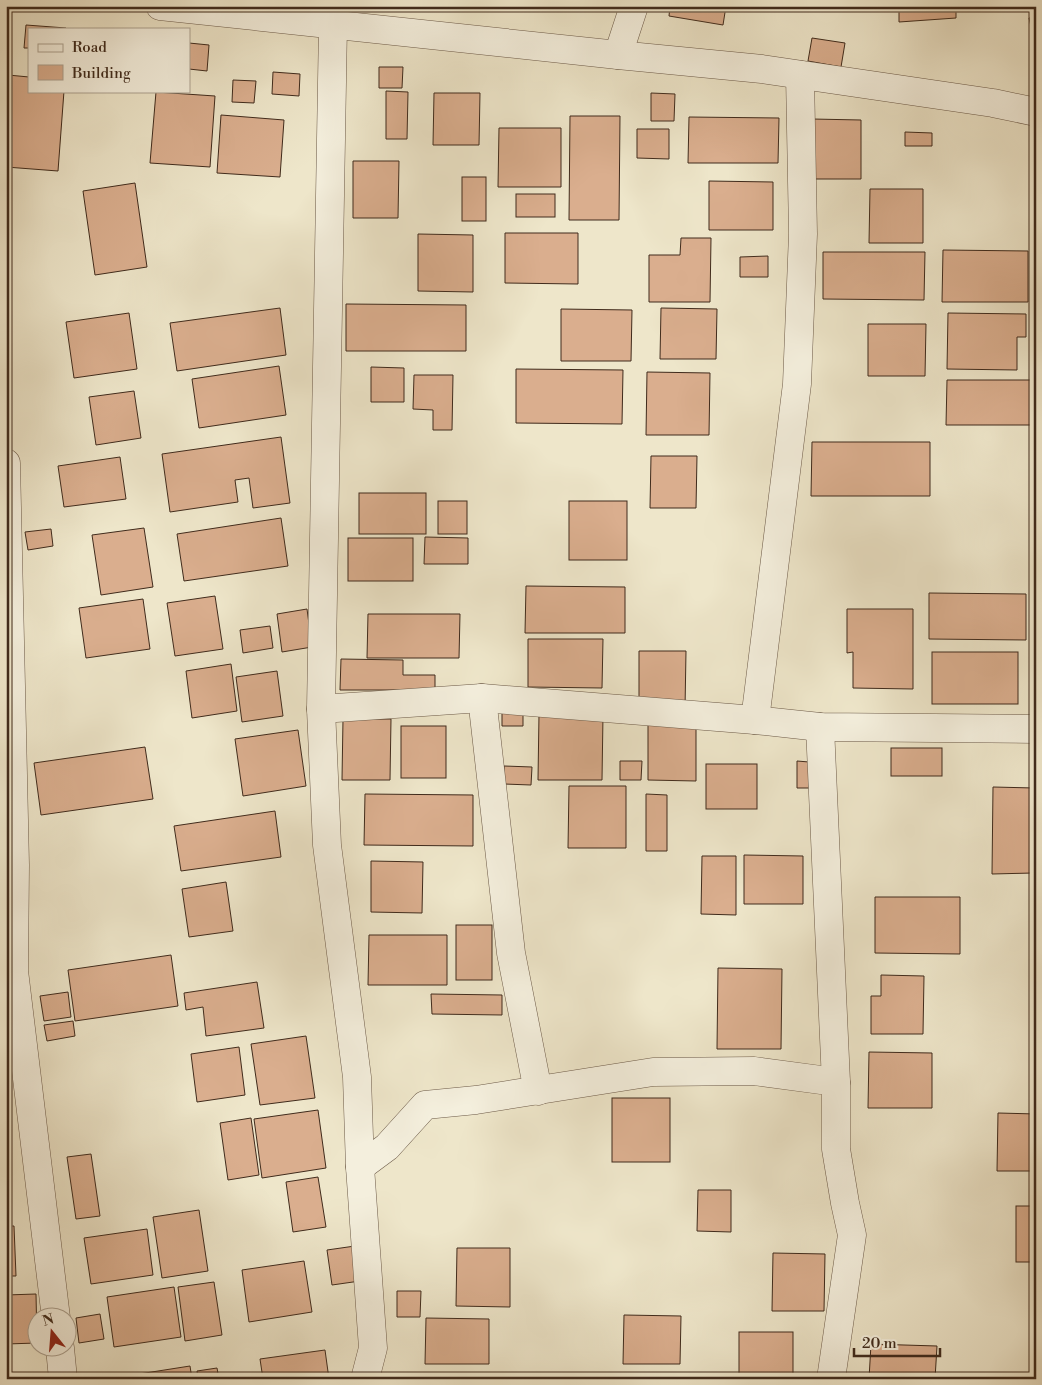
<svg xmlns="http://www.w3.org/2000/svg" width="1042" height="1385" font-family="'Libre Bodoni',serif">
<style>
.building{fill:#daae8e;stroke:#402b1c}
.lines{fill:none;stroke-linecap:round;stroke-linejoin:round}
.street-casing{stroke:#6c5a48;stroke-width:29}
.street{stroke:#f4efdd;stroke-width:28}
</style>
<rect width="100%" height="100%" fill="#eee6ca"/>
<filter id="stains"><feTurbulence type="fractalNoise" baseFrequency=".004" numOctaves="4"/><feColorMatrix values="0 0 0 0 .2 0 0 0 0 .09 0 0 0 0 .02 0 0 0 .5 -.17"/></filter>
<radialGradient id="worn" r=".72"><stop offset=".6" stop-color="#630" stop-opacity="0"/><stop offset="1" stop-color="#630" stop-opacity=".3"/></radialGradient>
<g class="building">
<path d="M 670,6 L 726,6 L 723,25 L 669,16 Z"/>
<path d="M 899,6 L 956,6 L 956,18 L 899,22 Z"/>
<path d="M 1036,17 L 1036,49 L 1029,18 Z"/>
<path d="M 26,25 L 66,28 L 66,29 L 29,29 L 29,48 L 24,48 Z"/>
<path d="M 812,38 L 845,43 L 841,67 L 808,61 Z"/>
<path d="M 189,43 L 209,45 L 207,71 L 189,69 Z"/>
<path d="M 379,67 L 403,67 L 402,88 L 379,88 Z"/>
<path d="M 273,72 L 300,74 L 299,96 L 272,94 Z"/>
<path d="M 8,75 L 29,77 L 29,91 L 64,91 L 58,171 L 6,167 Z"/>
<path d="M 233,80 L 256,81 L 254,103 L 232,102 Z"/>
<path d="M 386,91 L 408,92 L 407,139 L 386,139 Z"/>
<path d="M 156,92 L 215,96 L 210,167 L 150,163 Z"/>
<path d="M 434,93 L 480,93 L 479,145 L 433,145 Z"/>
<path d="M 651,93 L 675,94 L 674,121 L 651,121 Z"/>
<path d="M 221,115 L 284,120 L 280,177 L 217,173 Z"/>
<path d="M 570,116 L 620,116 L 619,220 L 569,220 Z"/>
<path d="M 689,117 L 779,118 L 778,163 L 688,163 Z"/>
<path d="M 812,119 L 861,120 L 861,179 L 812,179 Z"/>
<path d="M 499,128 L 561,128 L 561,187 L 498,187 Z"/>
<path d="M 637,129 L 669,129 L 669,159 L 637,158 Z"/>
<path d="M 905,132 L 932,133 L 932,146 L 905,146 Z"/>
<path d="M 353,161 L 399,161 L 398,218 L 353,218 Z"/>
<rect x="462" y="177" width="24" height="44"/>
<path d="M 709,181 L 773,182 L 773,230 L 709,230 Z"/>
<path d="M 135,183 L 147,267 L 95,275 L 83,191 Z"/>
<path d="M 870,189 L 923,189 L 923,243 L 869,243 Z"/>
<rect x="516" y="194" width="39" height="23"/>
<path d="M 505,233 L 578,233 L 578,284 L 505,283 Z"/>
<path d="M 418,234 L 473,235 L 473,292 L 418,291 Z"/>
<path d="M 681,238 L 711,238 L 710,302 L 649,302 L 649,255 L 680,255 Z"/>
<path d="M 943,250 L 1028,251 L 1028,302 L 942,302 Z"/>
<path d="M 823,252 L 925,252 L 924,300 L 823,299 Z"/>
<path d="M 768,256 L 768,277 L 740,277 L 740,257 Z"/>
<path d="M 346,304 L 466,305 L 466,351 L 346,351 Z"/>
<path d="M 280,308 L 286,355 L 177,371 L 170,323 Z"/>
<path d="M 661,308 L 717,309 L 716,359 L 660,359 Z"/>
<path d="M 561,309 L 632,310 L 631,361 L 561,361 Z"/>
<path d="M 129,313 L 137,369 L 74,378 L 66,322 Z"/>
<path d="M 948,313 L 1026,314 L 1026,337 L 1017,337 L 1017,370 L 947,369 Z"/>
<path d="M 868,324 L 926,324 L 925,376 L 868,376 Z"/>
<path d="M 279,366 L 286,415 L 199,428 L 192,379 Z"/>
<path d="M 371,367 L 404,368 L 404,402 L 371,402 Z"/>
<path d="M 516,369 L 623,370 L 622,424 L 516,423 Z"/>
<path d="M 647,372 L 710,373 L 709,435 L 646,435 Z"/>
<path d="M 414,375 L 453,375 L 452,430 L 433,430 L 433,410 L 413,409 Z"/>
<path d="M 947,380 L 1034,380 L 1033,425 L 946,425 Z"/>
<path d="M 134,391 L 141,438 L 96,445 L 89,397 Z"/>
<path d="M 281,437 L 290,503 L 253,508 L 249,478 L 235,480 L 238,502 L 170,512 L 162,454 Z"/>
<path d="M 812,442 L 930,442 L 930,496 L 811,496 Z"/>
<path d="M 651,456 L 697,456 L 696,508 L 650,508 Z"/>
<path d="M 120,457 L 126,499 L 64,507 L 58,466 Z"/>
<rect x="359" y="493" width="67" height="41"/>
<rect x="438" y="501" width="29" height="33"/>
<rect x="569" y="501" width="58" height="59"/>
<path d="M 281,518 L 288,566 L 184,581 L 177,534 Z"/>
<path d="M 144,528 L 153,587 L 101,595 L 92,535 Z"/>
<path d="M 51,529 L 53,546 L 28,550 L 25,532 Z"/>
<path d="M 425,537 L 468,538 L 468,564 L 424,564 Z"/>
<rect x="348" y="538" width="65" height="43"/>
<path d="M 526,586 L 625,587 L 625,633 L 525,633 Z"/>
<path d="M 929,593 L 1026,594 L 1026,640 L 929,639 Z"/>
<path d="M 215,596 L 223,649 L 175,656 L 167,603 Z"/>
<path d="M 143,599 L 150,649 L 86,658 L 79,608 Z"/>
<path d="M 307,609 L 312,647 L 282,652 L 277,614 Z"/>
<path d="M 847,609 L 913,609 L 913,689 L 853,688 L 853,652 L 847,653 Z"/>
<path d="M 368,614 L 460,614 L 459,658 L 367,658 Z"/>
<path d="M 270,626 L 273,648 L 243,653 L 240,630 Z"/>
<path d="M 528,639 L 603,639 L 602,688 L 528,687 Z"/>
<path d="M 639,651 L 686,651 L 685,709 L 639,709 Z"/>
<rect x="932" y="652" width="86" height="52"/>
<path d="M 341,659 L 403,660 L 403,675 L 435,675 L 435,690 L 340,690 Z"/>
<path d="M 231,664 L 237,711 L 192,718 L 186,671 Z"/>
<path d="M 277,671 L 283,716 L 242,722 L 236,677 Z"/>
<path d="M 502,705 L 523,706 L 523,726 L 502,726 Z"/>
<path d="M 539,714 L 603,715 L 602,780 L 538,780 Z"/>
<path d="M 343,719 L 391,719 L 390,780 L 342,780 Z"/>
<path d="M 648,724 L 696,724 L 696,781 L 648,780 Z"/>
<rect x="401" y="726" width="45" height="52"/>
<path d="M 298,730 L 306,786 L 243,796 L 235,739 Z"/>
<path d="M 145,747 L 153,799 L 41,815 L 34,763 Z"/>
<rect x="891" y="748" width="51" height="28"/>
<path d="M 620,761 L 642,761 L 641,780 L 620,780 Z"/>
<path d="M 797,761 L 809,762 L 809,788 L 797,788 Z"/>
<rect x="706" y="764" width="51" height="45"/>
<path d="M 504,766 L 532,767 L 531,785 L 504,784 Z"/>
<path d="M 569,786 L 626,786 L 626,848 L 568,848 Z"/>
<path d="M 993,787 L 1034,788 L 1033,873 L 992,874 Z"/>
<path d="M 365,794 L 473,795 L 473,846 L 364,845 Z"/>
<path d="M 646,794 L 667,795 L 667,851 L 646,851 Z"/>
<path d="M 275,811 L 281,857 L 181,871 L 174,826 Z"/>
<path d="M 744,855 L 803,856 L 803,904 L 744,904 Z"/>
<path d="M 702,856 L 736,856 L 736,915 L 701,914 Z"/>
<path d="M 371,861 L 423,862 L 422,913 L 371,912 Z"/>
<path d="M 226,882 L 233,931 L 189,937 L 182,889 Z"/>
<path d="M 875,897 L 960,897 L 960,954 L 875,953 Z"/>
<rect x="456" y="925" width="36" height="55"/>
<path d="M 369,935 L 447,935 L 447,985 L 368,985 Z"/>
<path d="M 171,955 L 178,1006 L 75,1021 L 68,970 Z"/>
<path d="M 718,968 L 782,969 L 781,1049 L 717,1049 Z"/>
<path d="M 881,975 L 924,976 L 923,1034 L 871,1034 L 871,996 L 881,996 Z"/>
<path d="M 257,982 L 264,1028 L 206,1036 L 203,1007 L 186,1010 L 184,993 Z"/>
<path d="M 68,992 L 71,1017 L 44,1021 L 40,996 Z"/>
<path d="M 431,994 L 502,995 L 502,1015 L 432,1014 Z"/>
<path d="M 73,1021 L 75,1036 L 47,1041 L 44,1025 Z"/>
<path d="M 306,1036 L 315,1098 L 260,1105 L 251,1044 Z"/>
<path d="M 239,1047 L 245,1095 L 197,1102 L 191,1054 Z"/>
<path d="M 869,1052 L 932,1053 L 932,1108 L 868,1108 Z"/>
<rect x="612" y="1098" width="58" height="64"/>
<path d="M 318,1110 L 326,1168 L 262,1178 L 254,1119 Z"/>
<path d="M 998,1113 L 1036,1114 L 1036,1171 L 997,1171 Z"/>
<path d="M 251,1118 L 259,1175 L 228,1180 L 220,1123 Z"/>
<path d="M 91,1154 L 100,1216 L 76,1219 L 67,1157 Z"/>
<path d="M 318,1177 L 326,1227 L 293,1232 L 286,1182 Z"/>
<path d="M 698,1190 L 731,1190 L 731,1232 L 697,1231 Z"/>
<rect x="1016" y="1206" width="20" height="56"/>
<path d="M 199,1210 L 208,1271 L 162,1278 L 153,1217 Z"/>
<path d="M 6,1226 L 14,1226 L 16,1276 L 6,1276 Z"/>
<path d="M 147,1229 L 153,1275 L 91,1284 L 84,1238 Z"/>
<path d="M 355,1246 L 360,1281 L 332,1285 L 327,1250 Z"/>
<path d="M 457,1248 L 510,1248 L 510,1307 L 456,1306 Z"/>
<path d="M 773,1253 L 825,1254 L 824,1311 L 772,1311 Z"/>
<path d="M 304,1261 L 312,1312 L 249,1322 L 242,1270 Z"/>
<path d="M 214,1282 L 222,1335 L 185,1341 L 178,1287 Z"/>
<path d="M 174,1287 L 181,1337 L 114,1347 L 107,1297 Z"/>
<path d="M 397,1291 L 421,1291 L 420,1317 L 397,1317 Z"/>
<path d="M 36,1294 L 37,1343 L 6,1344 L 6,1295 Z"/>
<path d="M 100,1314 L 104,1339 L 79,1343 L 76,1318 Z"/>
<path d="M 624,1315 L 681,1316 L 680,1364 L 623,1364 Z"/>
<path d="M 426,1318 L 489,1319 L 489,1364 L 425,1364 Z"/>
<rect x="739" y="1332" width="54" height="47"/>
<path d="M 871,1344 L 937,1346 L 935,1379 L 869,1379 Z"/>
<path d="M 325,1350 L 329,1379 L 263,1379 L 260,1359 Z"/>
<path d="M 190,1366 L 192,1379 L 107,1379 Z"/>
<path d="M 217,1368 L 219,1379 L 198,1379 L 197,1371 Z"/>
</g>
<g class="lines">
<defs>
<g id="street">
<path d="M 160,6 L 618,55 L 762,69 L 993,103 L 1036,112"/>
<path d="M 333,25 L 321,709 L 327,845 L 357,1077 L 360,1167 L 373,1348 L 365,1379"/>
<path d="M 618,55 L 634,6"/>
<path d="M 800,75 L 803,234 L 797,384 L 755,720 L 820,727 L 1036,729"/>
<path d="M 6,463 L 15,865 L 14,971 L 56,1318"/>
<path d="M 482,698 L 511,953 L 538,1091"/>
<path d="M 321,709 L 482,698 L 755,720"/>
<path d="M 820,727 L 836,1082 L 836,1149 L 845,1203 L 852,1235 L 831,1379"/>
<path d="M 360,1167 L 387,1147 L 425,1105 L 476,1100 L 653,1072 L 754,1071 L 836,1082"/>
<path d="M 60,1348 L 63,1379"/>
</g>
</defs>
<use href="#street" class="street-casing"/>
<use href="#street" class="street"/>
</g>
<rect width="1042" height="1385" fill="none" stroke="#eee6ca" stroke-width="25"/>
<rect x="8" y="8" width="1027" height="1370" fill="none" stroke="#402b1c" stroke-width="2.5"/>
<rect x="12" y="12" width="1017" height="1360" fill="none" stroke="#402b1c"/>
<rect x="28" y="28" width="162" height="65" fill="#f4efdd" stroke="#aca190"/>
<rect x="38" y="44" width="25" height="8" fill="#f4efdd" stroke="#aca190"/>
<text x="72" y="52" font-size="15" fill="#402b1c">Road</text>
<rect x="38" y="65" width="25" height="15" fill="#daae8e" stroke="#aca190"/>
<text x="72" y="78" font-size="15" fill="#402b1c">Building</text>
<g transform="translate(52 1332) rotate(343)"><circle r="24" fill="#f4efdd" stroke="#aca190"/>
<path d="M0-4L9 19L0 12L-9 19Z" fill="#8f2418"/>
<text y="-8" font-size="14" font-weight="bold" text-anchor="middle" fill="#402b1c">N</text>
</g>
<path d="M854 1348v8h86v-8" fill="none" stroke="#402b1c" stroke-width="2.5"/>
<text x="862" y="1348" font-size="15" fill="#402b1c" stroke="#f4efdd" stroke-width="4" paint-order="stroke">20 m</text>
<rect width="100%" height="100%" filter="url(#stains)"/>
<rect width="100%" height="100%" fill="url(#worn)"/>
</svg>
